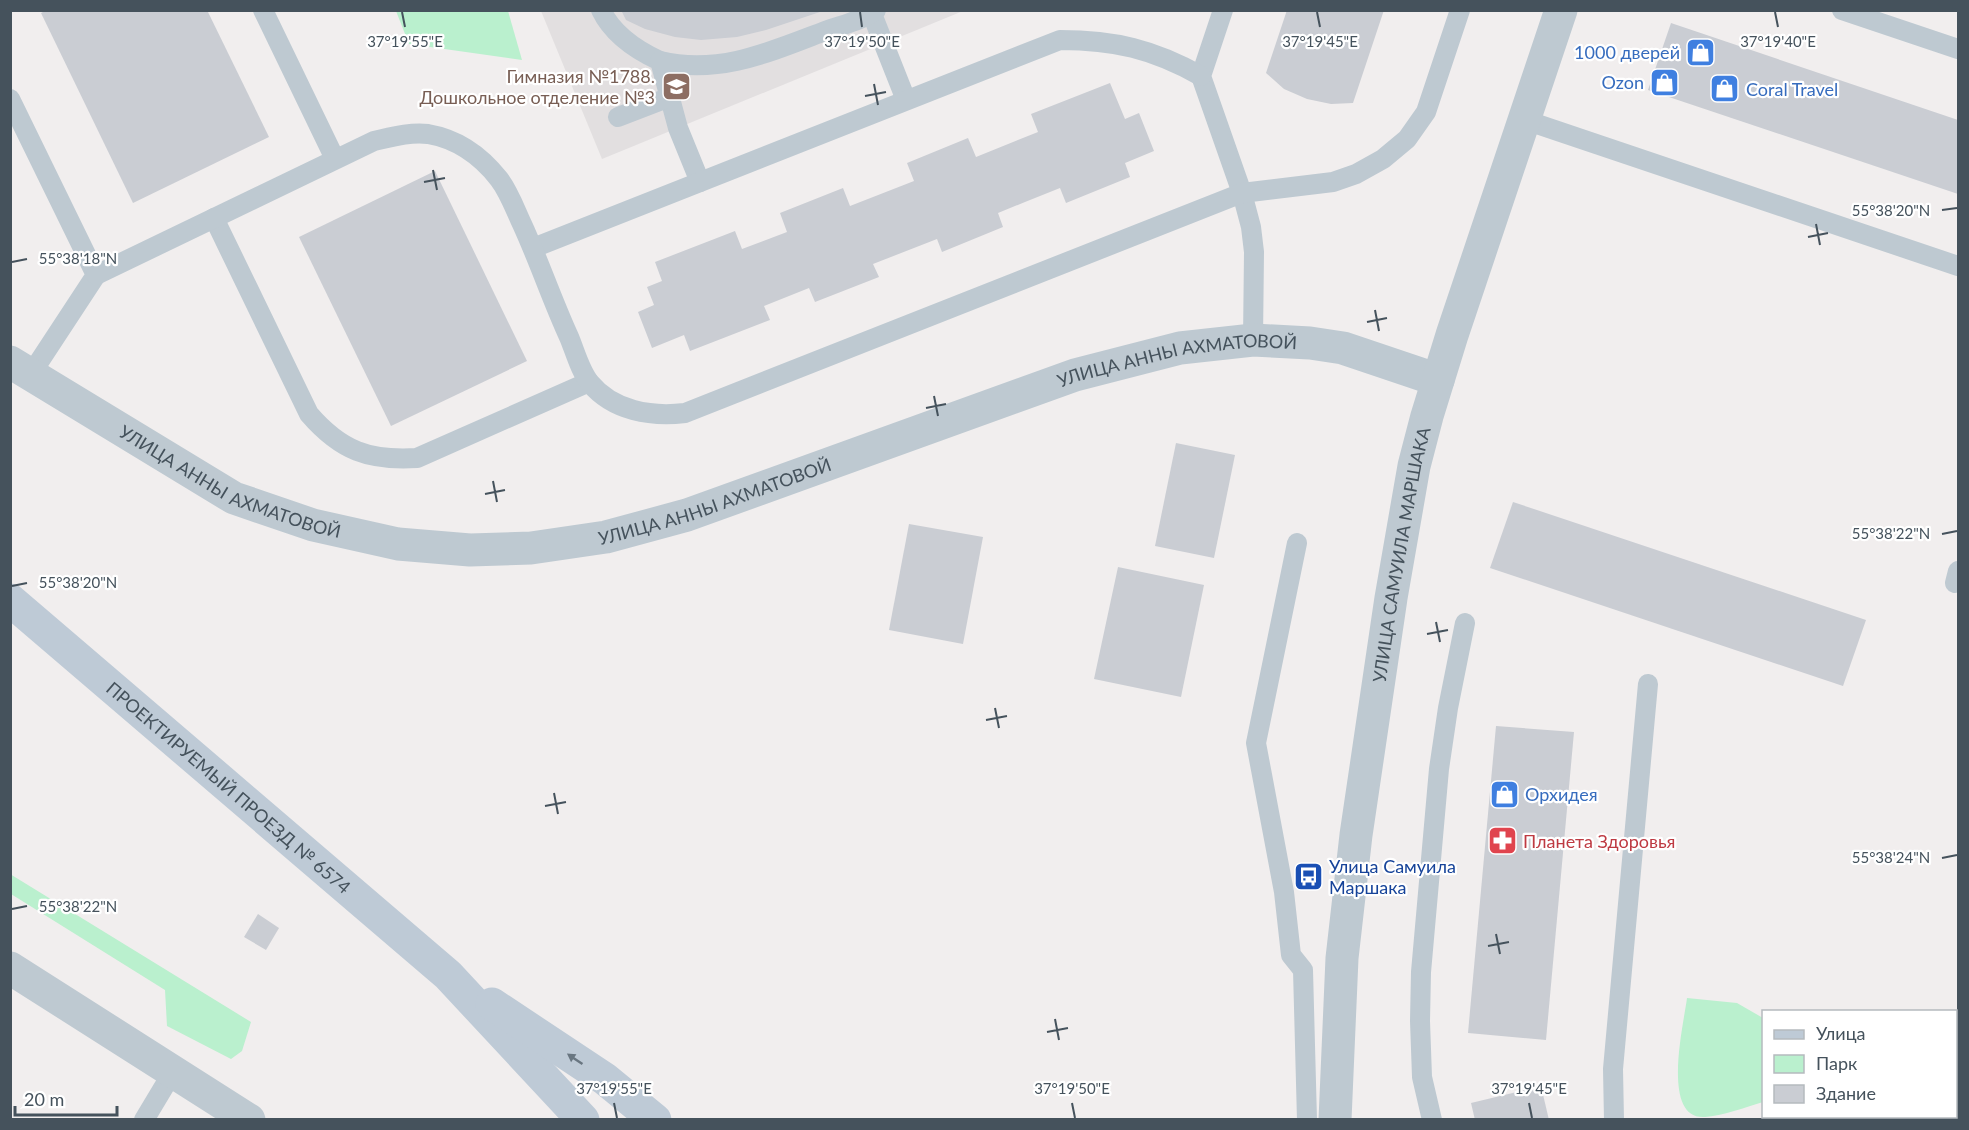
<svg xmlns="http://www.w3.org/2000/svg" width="1969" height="1130" font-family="Lato,sans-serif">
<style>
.education{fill:#e2dfe0}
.green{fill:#baf0ce}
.building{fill:#cacdd3}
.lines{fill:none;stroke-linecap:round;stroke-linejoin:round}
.service{stroke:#bec9d1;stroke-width:20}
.minor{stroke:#bec9d1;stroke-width:33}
.tertiary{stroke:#bec9d1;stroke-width:33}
.secondary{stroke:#becad6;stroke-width:33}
.oneway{fill:#697681}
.ticks{fill:none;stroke:#45525c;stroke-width:2}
.labels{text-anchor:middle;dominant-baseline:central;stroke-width:4.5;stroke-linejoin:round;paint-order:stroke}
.shop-label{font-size:18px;fill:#366cbe;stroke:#fff;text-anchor:end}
.education-label{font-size:18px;fill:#785e54;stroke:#fff;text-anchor:end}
.street-label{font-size:18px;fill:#45525c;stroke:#fff}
.health-label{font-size:18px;fill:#be3a42;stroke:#fff;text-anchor:start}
.transit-label{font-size:18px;fill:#164399;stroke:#fff;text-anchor:start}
.ticks-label{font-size:15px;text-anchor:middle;fill:#45525c;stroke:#fff;stroke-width:4.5;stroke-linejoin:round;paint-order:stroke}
</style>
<rect width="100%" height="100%" fill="#f1eeee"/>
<path class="education" d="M 541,11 L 963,11 L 602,159 Z"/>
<g class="green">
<path d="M 396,11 L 508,11 L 522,60 L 409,44 Z"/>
<path d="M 10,874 L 251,1022 L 242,1051 L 231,1059 L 167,1026 L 165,990 L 11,894 Z"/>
<path d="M 1687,998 L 1737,1003 L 1763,1018 L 1763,1102 C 1747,1107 1721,1116 1705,1117 C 1660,1120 1684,1023 1687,998 Z"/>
</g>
<g class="building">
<path d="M 47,10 L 207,10 L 269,137 L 133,203 L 41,13 Z"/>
<path d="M 621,10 L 823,10 L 823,11 L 766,30 L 737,37 L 701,40 L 675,37 L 645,29 L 626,20 Z"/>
<path d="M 1287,10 L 1384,10 L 1353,103 L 1331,104 L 1307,99 L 1284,89 L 1266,73 Z"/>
<path d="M 1671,23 L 1958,120 L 1958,194 L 1648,90 Z"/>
<path d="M 1110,83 L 1125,119 L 1139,113 L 1154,151 L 1125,163 L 1130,177 L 1066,203 L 1060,188 L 1025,202 L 998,213 L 1003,227 L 942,252 L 937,239 L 873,264 L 879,277 L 815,302 L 809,288 L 764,306 L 770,320 L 690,351 L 684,335 L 652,348 L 638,312 L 654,305 L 647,287 L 662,281 L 655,262 L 735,231 L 742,249 L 787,232 L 780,213 L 843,188 L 850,206 L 914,181 L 907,163 L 968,138 L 976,157 L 1038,132 L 1031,114 Z"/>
<path d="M 435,171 L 527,361 L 391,426 L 299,237 Z"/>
<path d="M 1176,443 L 1235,455 L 1214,558 L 1155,546 Z"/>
<path d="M 1513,502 L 1866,620 L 1843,686 L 1490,568 Z"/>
<path d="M 909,524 L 983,537 L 963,644 L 889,630 Z"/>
<path d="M 1118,567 L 1204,585 L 1181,697 L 1094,679 Z"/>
<path d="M 1496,726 L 1574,732 L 1546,1040 L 1468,1033 Z"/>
<path d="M 258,914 L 279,928 L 266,950 L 244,937 Z"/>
<path d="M 1541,1086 L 1549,1120 L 1475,1120 L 1471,1103 Z"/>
</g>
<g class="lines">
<g class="service">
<path d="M 263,10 L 335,159"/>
<path d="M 601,10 C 613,35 636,50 660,61 L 678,128 L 700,182"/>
<path d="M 1223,10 L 1201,76 L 1242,193 L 1251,227 L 1254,252 L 1253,340"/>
<path d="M 1842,10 L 1958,49"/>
<path d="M 872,14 L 906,100"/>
<path d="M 660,61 C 719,75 770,52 825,31 C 841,25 862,21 876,10"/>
<path d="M 10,99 L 96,275 L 31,374"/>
<path d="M 618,117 L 670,97"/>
<path d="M 1525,120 L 1958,266"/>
<path d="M 214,218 L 309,414 C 341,451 369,461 417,458 L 589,382"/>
<path d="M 533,248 L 1060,40 C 1114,40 1153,49 1201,76"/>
<path d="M 96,275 L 374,141 C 392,137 409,132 428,134 C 457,139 481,156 499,179 C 509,192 515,209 522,224 C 539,261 552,300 569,337 C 575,351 580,371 590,383 C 613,411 651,417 685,413 L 1242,193 L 1333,182 L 1356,174 L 1383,159 L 1407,139 L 1426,112 L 1460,10"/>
<path d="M 1297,543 L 1256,743 L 1284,892 L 1291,955 L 1303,970 L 1307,1120"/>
<path d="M 1955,583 L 1958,571"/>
<path d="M 1956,1097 L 1958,1096"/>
<path d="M 144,1120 L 174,1070"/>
<path d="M 1432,1120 L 1422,1077 L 1420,1021 L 1421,972 L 1439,769 L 1448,708 L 1465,623"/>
<path d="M 1614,1120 L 1613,1069 L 1648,684"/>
<path d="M 1862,1120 L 1875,1116"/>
</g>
<g class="minor">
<path id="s1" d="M 10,362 L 234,498 L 313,525 L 398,544 L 470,550 L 531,548 L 606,537 L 687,515 L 1075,375 L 1180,348 L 1253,340 L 1310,343 L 1343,348 L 1438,380"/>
<path id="s2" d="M 1335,1120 L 1342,958 L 1356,835 L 1391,598 L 1414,466 L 1427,416 L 1452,335 L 1561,10"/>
</g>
<path class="tertiary" d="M 10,968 L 249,1120"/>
<g class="secondary">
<path id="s3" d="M 10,600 L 448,975 L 583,1120"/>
<path d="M 492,1004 L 605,1079 L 655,1120"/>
</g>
</g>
<defs><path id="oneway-solid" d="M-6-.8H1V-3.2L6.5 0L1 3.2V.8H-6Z" transform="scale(1.5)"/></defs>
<use class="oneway" href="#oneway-solid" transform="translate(575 1059) rotate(-146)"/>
<path class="ticks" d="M 402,12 L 405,27M 860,12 L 862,27M 1317,12 L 1320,27M 1775,12 L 1778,27M 874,84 L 878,105M 865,96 L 886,92M 433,170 L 437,190M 424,182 L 445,178M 1942,210 L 1957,208M 1816,224 L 1820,245M 1808,237 L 1828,233M 12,262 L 27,259M 1375,310 L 1379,331M 1367,322 L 1387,318M 934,396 L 938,416M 926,408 L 946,404M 493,481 L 497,502M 485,494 L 505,490M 1942,534 L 1957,531M 12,586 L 27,583M 1436,622 L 1440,642M 1427,634 L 1448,630M 995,708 L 999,728M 986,720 L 1007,716M 554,793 L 558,814M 545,806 L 566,802M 1942,858 L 1957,855M 12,909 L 27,906M 1496,934 L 1500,954M 1488,946 L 1509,942M 1055,1019 L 1059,1040M 1047,1032 L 1068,1028M 614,1103 L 617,1118M 1072,1103 L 1075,1118M 1529,1103 L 1532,1118"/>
<defs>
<symbol id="shop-square" viewBox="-11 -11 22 22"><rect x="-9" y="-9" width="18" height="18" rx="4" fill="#3f7fe0" stroke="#fff"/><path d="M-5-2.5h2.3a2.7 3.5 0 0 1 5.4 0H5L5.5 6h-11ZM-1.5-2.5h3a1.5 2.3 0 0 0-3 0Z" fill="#fff"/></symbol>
<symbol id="school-square" viewBox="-11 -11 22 22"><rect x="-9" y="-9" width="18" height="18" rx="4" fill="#8d6e63" stroke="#fff"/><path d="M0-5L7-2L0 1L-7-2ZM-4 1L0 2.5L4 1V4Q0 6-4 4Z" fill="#fff"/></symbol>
<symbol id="pharmacy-square" viewBox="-11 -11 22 22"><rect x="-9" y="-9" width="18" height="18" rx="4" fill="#e0444e" stroke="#fff"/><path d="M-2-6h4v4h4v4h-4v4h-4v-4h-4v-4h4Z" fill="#fff"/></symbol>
<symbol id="bus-square" viewBox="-11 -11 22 22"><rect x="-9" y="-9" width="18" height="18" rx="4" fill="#1a4fb4" stroke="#fff"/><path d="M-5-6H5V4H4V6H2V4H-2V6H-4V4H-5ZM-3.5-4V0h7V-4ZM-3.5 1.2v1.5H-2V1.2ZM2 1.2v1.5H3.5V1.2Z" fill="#fff"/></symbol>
</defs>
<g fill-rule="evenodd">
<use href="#shop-square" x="1684" y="36" width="33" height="33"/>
<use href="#shop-square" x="1648" y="66" width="33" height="33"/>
<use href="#school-square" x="660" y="70" width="33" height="33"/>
<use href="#shop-square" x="1708" y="72" width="33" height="33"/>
<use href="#shop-square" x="1488" y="778" width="33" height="33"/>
<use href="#pharmacy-square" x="1486" y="824" width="33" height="33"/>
<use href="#bus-square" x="1292" y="860" width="33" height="33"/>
</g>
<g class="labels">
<g class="shop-label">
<text x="1680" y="52">1000 дверей</text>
<text x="1644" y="82">Ozon</text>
<text x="1746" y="89" text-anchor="start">Coral Travel</text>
<text x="1525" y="794" text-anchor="start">Орхидея</text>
</g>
<g class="education-label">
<text x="655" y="76">Гимназия №1788.<tspan x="655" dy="21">Дошкольное отделение №3</tspan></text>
</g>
<g class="street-label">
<text stroke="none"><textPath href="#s1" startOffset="1242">УЛИЦА АННЫ АХМАТОВОЙ</textPath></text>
<text stroke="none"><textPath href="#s1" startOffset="252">УЛИЦА АННЫ АХМАТОВОЙ</textPath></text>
<text stroke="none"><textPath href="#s1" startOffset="756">УЛИЦА АННЫ АХМАТОВОЙ</textPath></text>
<text stroke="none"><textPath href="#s2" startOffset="570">УЛИЦА САМУИЛА МАРШАКА</textPath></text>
<text stroke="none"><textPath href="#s3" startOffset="288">ПРОЕКТИРУЕМЫЙ ПРОЕЗД № 6574</textPath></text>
</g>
<g class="health-label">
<text x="1523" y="841">Планета Здоровья</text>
</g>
<g class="transit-label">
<text x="1329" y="866">Улица Самуила<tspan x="1329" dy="21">Маршака</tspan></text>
</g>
</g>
<g class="ticks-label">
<text x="405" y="47">37°19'55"E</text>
<text x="862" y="47">37°19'50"E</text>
<text x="1320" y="47">37°19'45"E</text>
<text x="1778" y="47">37°19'40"E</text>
<text x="1891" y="216">55°38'20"N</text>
<text x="78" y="264">55°38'18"N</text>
<text x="1891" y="539">55°38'22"N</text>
<text x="78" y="588">55°38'20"N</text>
<text x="1891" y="863">55°38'24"N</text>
<text x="78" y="912">55°38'22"N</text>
<text x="614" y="1094">37°19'55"E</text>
<text x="1072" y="1094">37°19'50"E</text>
<text x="1529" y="1094">37°19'45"E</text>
</g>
<rect width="1969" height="1130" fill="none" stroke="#45525c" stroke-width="24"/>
<rect x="1762" y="1010" width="195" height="108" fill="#ffffff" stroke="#b5babe" stroke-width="1.5"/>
<rect x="1774" y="1030" width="30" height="9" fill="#becad6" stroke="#b5babe" stroke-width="1.5"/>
<text x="1816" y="1040" font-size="18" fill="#45525c">Улица</text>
<rect x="1774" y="1055" width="30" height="18" fill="#baf0ce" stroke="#b5babe" stroke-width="1.5"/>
<text x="1816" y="1070" font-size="18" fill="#45525c">Парк</text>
<rect x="1774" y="1085" width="30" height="18" fill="#cacdd3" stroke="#b5babe" stroke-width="1.5"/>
<text x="1816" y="1100" font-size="18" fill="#45525c">Здание</text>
<path d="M15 1106v9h102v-9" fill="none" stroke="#45525c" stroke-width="3"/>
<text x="24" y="1106" font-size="18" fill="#45525c" stroke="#ffffff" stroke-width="4.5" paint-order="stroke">20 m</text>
</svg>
